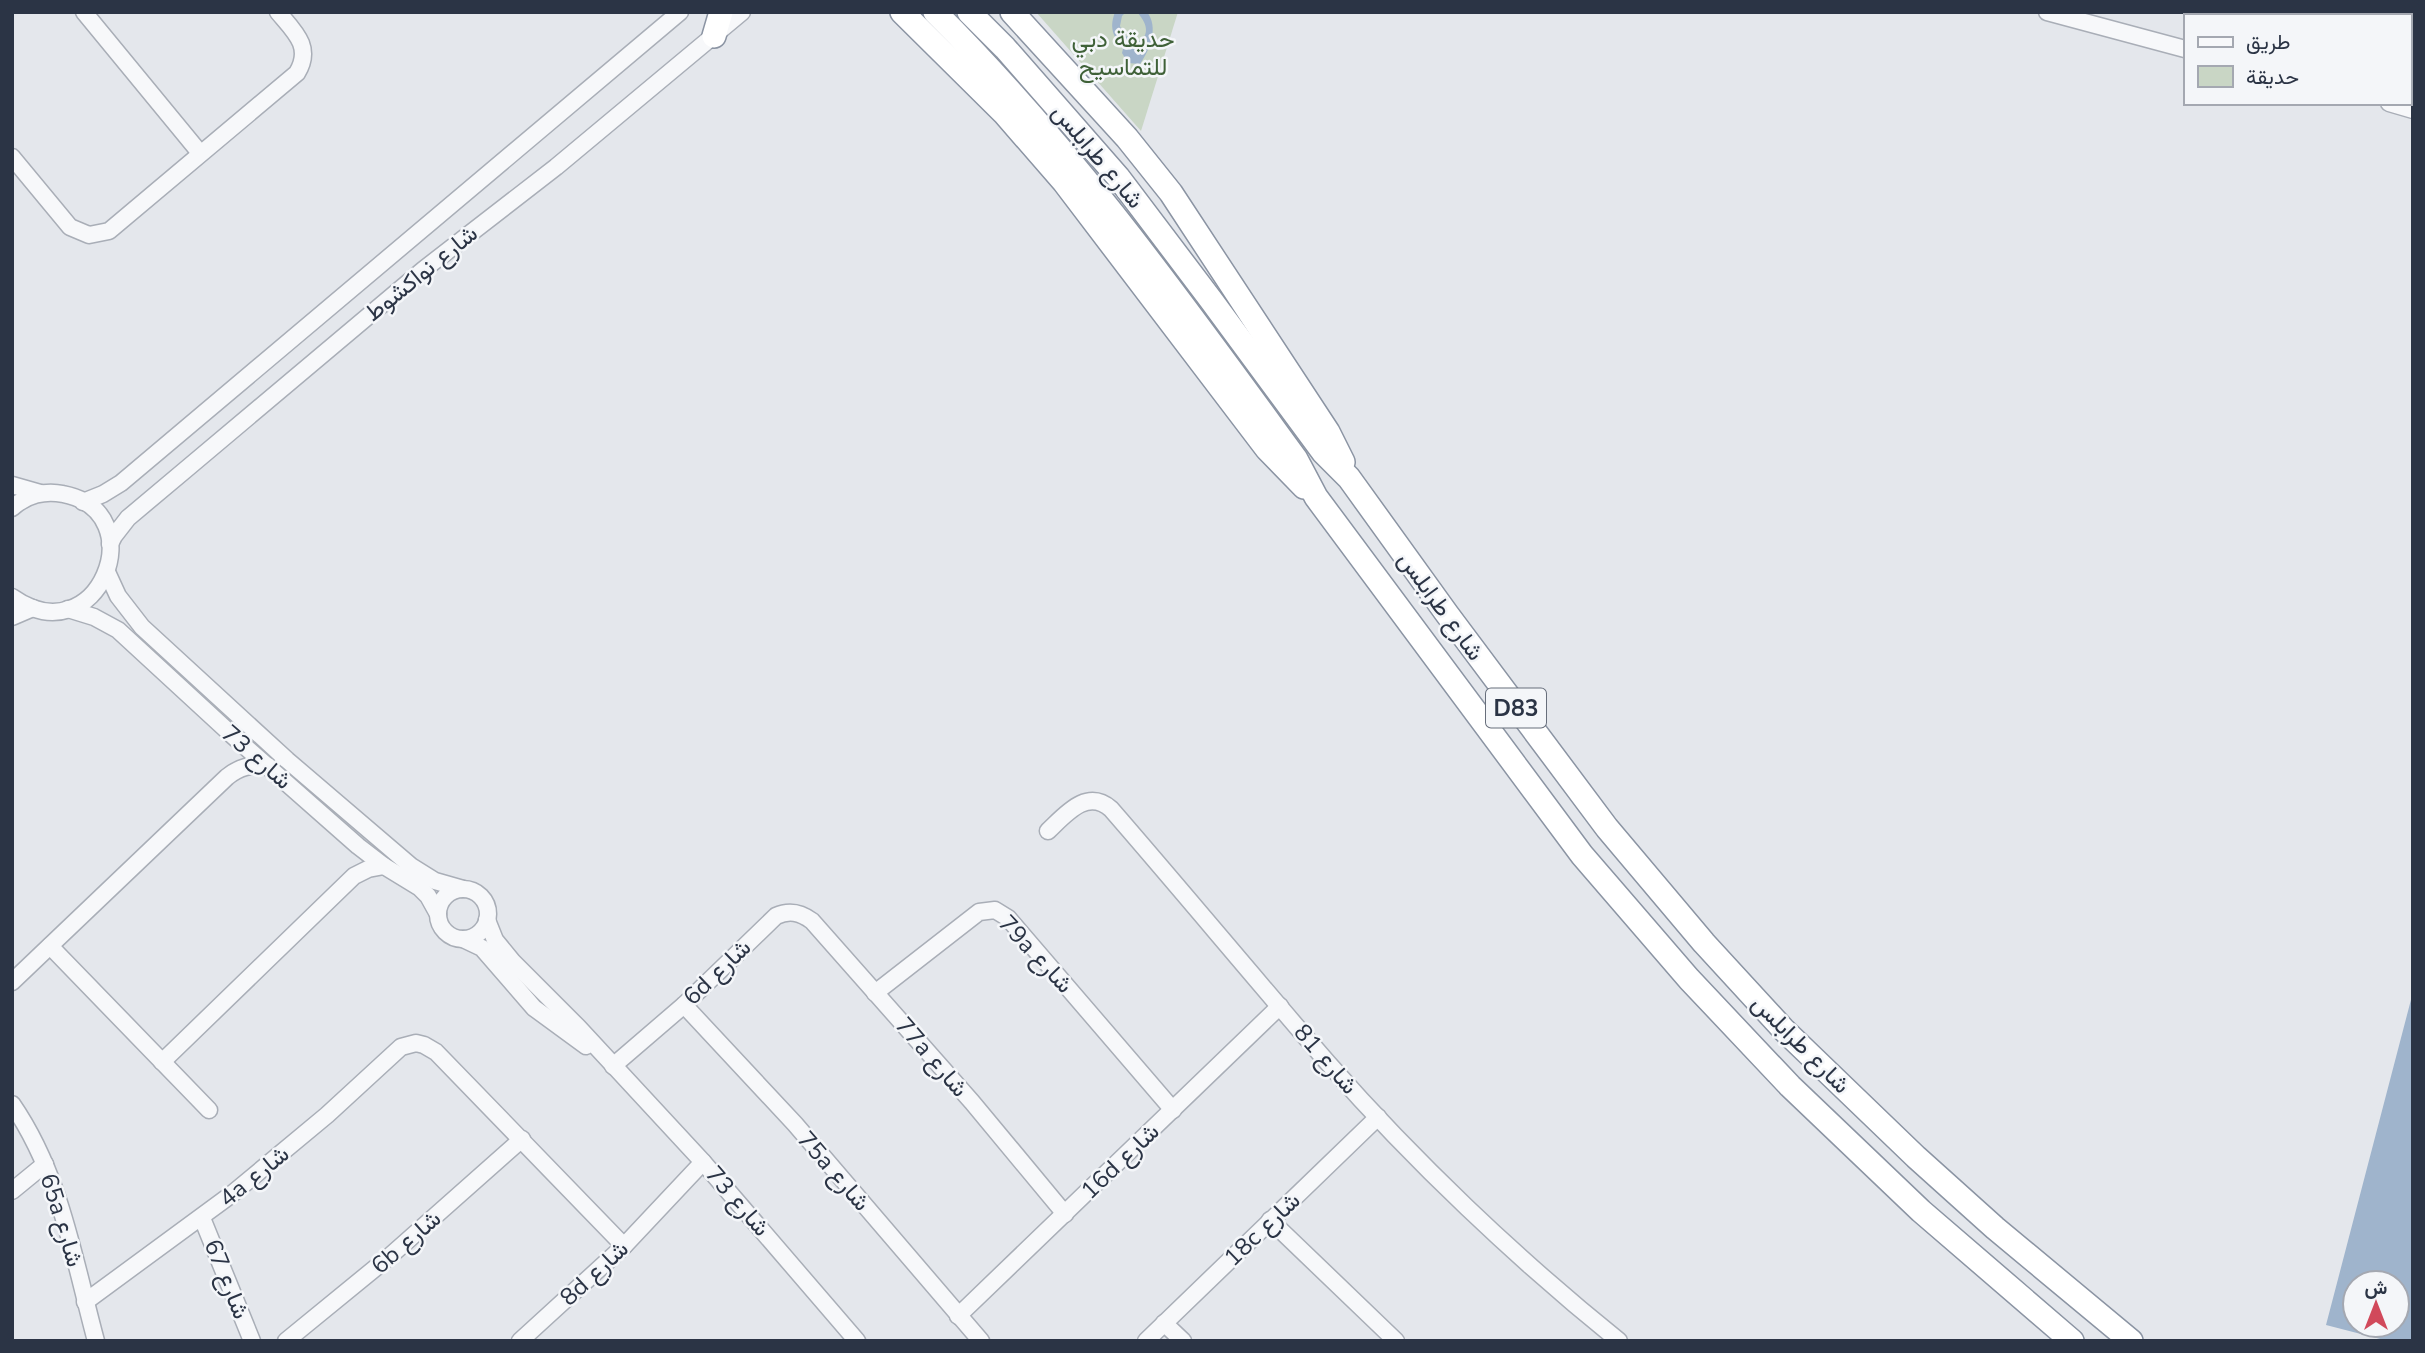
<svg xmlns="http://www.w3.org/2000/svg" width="2425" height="1353" font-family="'Nunito Sans',Vazirmatn,sans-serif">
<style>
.green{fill:#c9d6c5}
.water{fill:#9fb4cc;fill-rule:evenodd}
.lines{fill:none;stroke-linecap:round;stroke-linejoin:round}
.minor-casing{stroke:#a9aeb7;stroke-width:19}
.highway-casing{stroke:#8b94a3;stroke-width:26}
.minor{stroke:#f7f8fa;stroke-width:16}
.highway{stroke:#fff;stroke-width:23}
.labels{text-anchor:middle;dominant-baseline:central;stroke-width:5;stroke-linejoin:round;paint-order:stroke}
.shield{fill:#f4f6f9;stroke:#676e7b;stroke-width:2}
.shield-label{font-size:23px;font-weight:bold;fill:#2b3445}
.park-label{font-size:24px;fill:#3f6138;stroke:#f4f6f9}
.street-label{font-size:24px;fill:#2b3445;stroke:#f4f6f9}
</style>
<rect width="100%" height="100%" fill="#e4e7ec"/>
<path class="green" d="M 1036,12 L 1178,12 L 1141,131 Z"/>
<g class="water">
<path d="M 1115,12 L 1126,12 L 1122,16 L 1120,26 C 1123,35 1132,44 1142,40 C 1150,31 1145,21 1137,12 L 1147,12 C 1159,27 1150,50 1140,64 L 1128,63 L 1122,53 L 1123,49 C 1113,36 1109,28 1115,12 Z"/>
<path d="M 2413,992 L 2413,1341 L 2388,1341 L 2326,1325 ZM 2355,1283 L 2397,1283 L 2397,1325 L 2355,1325 Z"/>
</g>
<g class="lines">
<defs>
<g id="minor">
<path d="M 84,12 L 200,153"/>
<path d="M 2047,12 L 2185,49"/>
<path d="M 2389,103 L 2413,110"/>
<path d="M 12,157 L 70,227 L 89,235 L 109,231 L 297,73 C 313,47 294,31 278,12"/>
<path d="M 12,485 L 40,493"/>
<path d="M 83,502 L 103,494 L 121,483 L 680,12"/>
<path d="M 12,508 C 26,495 45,490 63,494 C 156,512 98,658 12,597"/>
<path d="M 110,544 L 114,536 L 128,518 L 184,471 L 423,270 L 556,167 L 742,12"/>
<path d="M 107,572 L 118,596 L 142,627 L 287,760 L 411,866 L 435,881 L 463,889"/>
<path d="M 68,609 L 94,617 L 118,630 L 232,735 L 358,846 L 384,866 L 420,888 L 428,896 L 438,914"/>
<path d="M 12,617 L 33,608"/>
<path d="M 1048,831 C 1066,814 1087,788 1111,809 C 1184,893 1255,979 1328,1063 C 1414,1161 1517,1259 1619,1341"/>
<circle cx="463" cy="914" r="25"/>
<path d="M 487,920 L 495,940 L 513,962 L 578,1027 L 703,1162 L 857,1341"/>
<path d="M 463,939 L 482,948 L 534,1008 L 586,1046"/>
<path d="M 50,946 L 209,1110"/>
<path d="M 12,982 L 227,777 C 239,767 251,764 268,766"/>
<path d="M 875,993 L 979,912 L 995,910 L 1008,918 L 1173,1110"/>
<path d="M 684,1005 L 795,1124 L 981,1341"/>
<path d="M 162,1062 L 354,876 L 368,869 L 384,866"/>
<path d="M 613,1066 L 684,1005 L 776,916 C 789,910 800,912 812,921 L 972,1102 L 1065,1214"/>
<path d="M 12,1104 C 61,1175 74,1260 96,1341"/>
<path d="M 12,1191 L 45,1164"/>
<path d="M 202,1218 L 252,1341"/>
<path d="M 1270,1220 L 1396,1341"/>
<path d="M 85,1302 L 232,1194 L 327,1115 L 401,1047 L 416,1043 L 424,1045 L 436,1052 L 624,1246"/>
<path d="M 958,1316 L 1280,1006"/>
<path d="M 1164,1323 L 1183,1341"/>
<path d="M 286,1341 L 390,1256 L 522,1139"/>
<path d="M 520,1341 L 624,1246 L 703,1162"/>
<path d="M 1146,1341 L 1378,1117"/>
</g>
<g id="highway">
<path d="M 902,12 L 1004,113 L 1064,182 L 1267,449 L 1304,487"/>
<path d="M 935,12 C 1072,148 1183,304 1296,459 L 1316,497 L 1582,855 L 1689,979 L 1790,1086 L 1921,1211 L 2072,1341"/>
<path d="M 969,12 L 1005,48 L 1118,177 L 1211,300 L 1323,452 L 1349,478 L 1447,614 L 1607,828 L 1704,943 L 1783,1029 L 1916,1157 L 1995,1228 L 2131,1341"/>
<path d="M 1012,12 L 1127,138 L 1171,193 L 1328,432 L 1343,462"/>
<path d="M 714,36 L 721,12"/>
</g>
</defs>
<use href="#minor" class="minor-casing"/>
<use href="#highway" class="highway-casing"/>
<use href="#minor" class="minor"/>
<use href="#highway" class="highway"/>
</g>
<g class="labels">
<rect class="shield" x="1486" y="688.5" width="60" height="39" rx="5"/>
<g class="shield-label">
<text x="1516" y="708">D83</text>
</g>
<g class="park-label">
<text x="1123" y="39">حديقة دبي<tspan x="1123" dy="28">للتماسيح</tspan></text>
</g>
<g class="street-label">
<text transform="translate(1098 156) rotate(50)">شارع طرابلس</text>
<text transform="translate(421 273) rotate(-39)">شارع نواكشوط</text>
<text transform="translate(1441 606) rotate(54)">شارع طرابلس</text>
<text transform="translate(257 757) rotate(41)">شارع 73</text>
<text transform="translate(1036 954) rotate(47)">79a شارع</text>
<text transform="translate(717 972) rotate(-44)">6d شارع</text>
<text transform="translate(1801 1044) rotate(45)">شارع طرابلس</text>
<text transform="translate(932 1057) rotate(49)">77a شارع</text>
<text transform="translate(1326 1059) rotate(49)">شارع 81</text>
<text transform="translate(1120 1161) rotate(-44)">16d شارع</text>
<text transform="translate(834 1171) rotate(49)">75a شارع</text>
<text transform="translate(254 1176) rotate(-39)">4a شارع</text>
<text transform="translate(738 1201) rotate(49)">شارع 73</text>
<text transform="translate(62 1220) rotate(73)">65a شارع</text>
<text transform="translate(1262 1229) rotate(-44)">18c شارع</text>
<text transform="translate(406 1242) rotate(-41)">6b شارع</text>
<text transform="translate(594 1273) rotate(-43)">8d شارع</text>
<text transform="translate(227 1279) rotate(68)">شارع 67</text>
</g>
</g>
<rect width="2425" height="1353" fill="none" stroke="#2b3445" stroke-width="28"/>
<rect x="2184" y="14" width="228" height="91" fill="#f4f6f9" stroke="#a4a8b1" stroke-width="2"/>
<rect x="2198" y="37" width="35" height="10" fill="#f7f8fa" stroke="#a4a8b1" stroke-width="2"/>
<text x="2246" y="49" font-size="21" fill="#2b3445">طريق</text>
<rect x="2198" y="66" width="35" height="21" fill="#c9d6c5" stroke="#a4a8b1" stroke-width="2"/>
<text x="2246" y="84" font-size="21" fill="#2b3445">حديقة</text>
<g transform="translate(2376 1304)"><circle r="33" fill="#f4f6f9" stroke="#a4a8b1" stroke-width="2"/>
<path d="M0-5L12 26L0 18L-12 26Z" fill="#d1495b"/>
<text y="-10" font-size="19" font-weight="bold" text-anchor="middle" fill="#2b3445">ش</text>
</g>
</svg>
